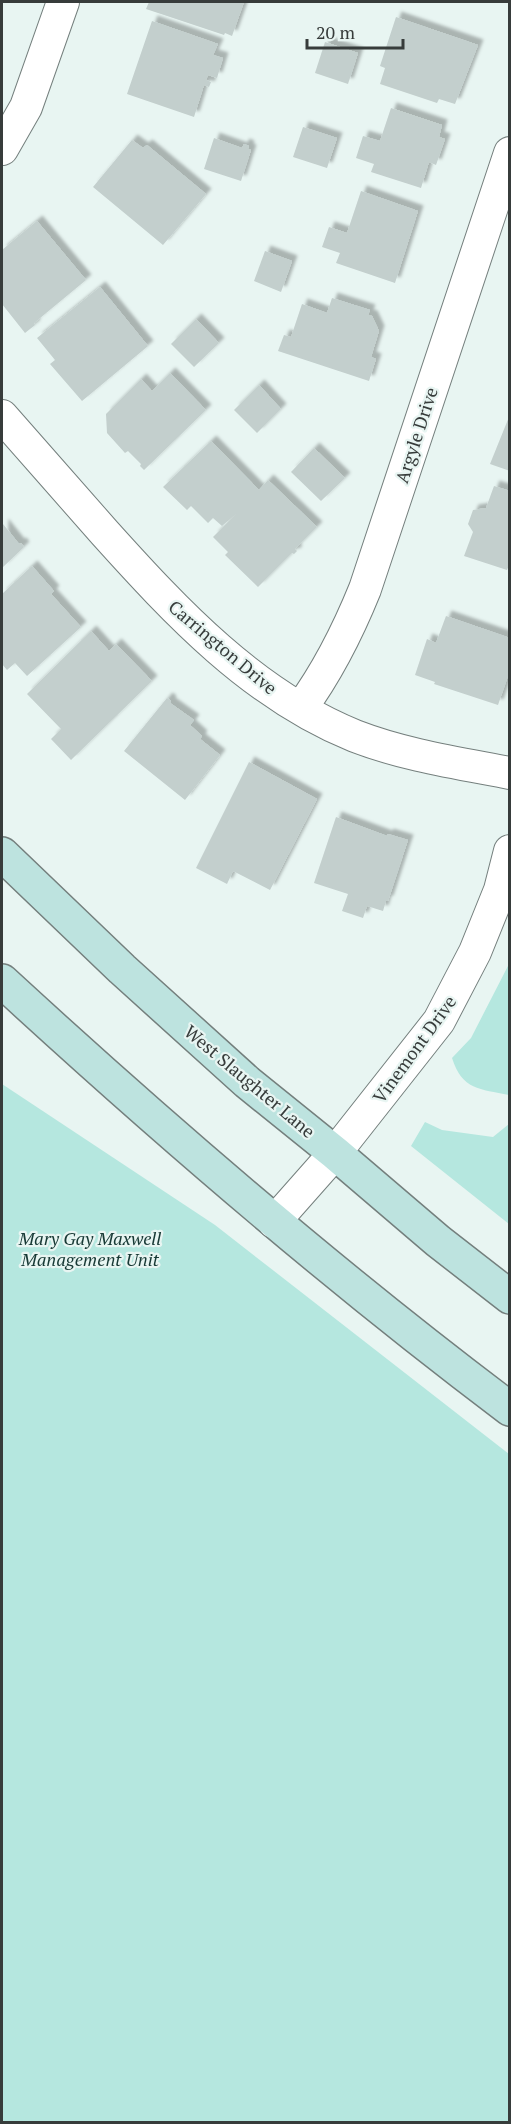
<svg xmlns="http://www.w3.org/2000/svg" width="511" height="2124" font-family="'PT Serif',serif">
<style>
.green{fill:#b5e7df}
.building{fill:#c3cfcd;filter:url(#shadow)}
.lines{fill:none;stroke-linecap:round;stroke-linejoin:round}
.minor-casing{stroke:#747f7d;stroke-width:34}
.secondary-casing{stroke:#747f7d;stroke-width:36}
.minor{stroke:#fff;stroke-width:32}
.secondary{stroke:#bde3df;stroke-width:33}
.labels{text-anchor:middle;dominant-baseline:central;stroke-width:4.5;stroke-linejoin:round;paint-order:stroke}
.street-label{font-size:18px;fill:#373c3b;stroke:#e8f5f2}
.park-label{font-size:18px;font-style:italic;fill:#173935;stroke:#e8f5f2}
</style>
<defs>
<filter id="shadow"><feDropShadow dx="5.5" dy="-5.5" stdDeviation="1.5" flood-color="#0004"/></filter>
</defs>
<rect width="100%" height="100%" fill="#e8f5f2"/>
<g class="green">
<path d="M 509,964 L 509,1095 C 480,1089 462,1090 452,1058 L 471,1038 Z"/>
<path d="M 2,1084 L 215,1225 L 509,1454 L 509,2122 L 2,2122 Z"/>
<path d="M 425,1122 L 442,1130 L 493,1137 L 509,1124 L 509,1224 L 411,1146 Z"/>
</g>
<g class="building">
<path d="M 149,2 L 244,2 L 232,36 L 225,33 L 224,35 L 146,9 Z"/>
<path d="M 396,17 L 478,45 L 455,104 L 439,99 L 437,103 L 380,84 L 385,68 L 380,66 Z"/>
<path d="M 152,21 L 218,44 L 213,55 L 223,58 L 217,78 L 208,75 L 206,80 L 211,82 L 209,87 L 204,85 L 194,117 L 127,94 Z"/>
<path d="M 325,42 L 358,53 L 348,84 L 315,73 Z"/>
<path d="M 391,108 L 442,125 L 439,137 L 445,139 L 436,165 L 429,162 L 421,188 L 371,172 L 374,164 L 356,158 L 363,136 L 380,141 Z"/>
<path d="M 303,127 L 337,138 L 327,168 L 293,157 Z"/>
<path d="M 214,138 L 242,148 L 244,144 L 249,146 L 248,149 L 251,150 L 241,181 L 204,169 Z"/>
<path d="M 132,140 L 143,148 L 147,145 L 206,194 L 163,245 L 93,187 Z"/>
<path d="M 361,191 L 418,211 L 395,283 L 336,263 L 340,253 L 322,247 L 329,227 L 347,233 Z"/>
<path d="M 37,221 L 86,280 L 34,323 L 35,325 L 25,333 L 2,304 L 2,250 Z"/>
<path d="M 265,251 L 292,261 L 281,292 L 254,281 Z"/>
<path d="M 100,287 L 148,346 L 82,401 L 50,364 L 55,360 L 37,338 Z"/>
<path d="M 332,298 L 370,310 L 368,315 L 372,316 L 379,331 L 371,357 L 376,359 L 369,381 L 278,351 L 284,335 L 291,337 L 302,304 L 327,313 Z"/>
<path d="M 196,319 L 219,343 L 194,367 L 171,344 Z"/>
<path d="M 170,373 L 206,410 L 144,470 L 140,466 L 141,464 L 128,451 L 125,453 L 107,433 L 106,414 L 141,379 L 152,391 Z"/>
<path d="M 259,385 L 281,409 L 257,433 L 234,410 Z"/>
<path d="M 509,417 L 510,417 L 510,471 L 490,464 Z"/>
<path d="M 211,441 L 259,490 L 268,480 L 317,527 L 295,549 L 297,551 L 294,554 L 292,553 L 258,587 L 225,555 L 228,552 L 213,537 L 237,513 L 222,526 L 213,518 L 208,523 L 191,506 L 187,510 L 163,487 Z"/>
<path d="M 314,448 L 345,478 L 321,501 L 291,472 Z"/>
<path d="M 494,486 L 510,491 L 510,563 L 507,570 L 464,556 L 473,532 L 468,524 L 473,510 L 486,508 Z"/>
<path d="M 3,524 L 19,544 L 21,543 L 24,547 L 2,568 Z"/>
<path d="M 32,566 L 54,591 L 51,594 L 81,627 L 27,676 L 15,663 L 7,670 L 2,664 L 2,594 Z"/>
<path d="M 446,616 L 510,638 L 510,670 L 498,705 L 434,684 L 435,682 L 415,675 L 427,639 L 436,643 Z"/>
<path d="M 91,631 L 109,651 L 116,644 L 152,681 L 71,760 L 51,739 L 61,729 L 27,694 Z"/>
<path d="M 167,698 L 171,701 L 170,703 L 194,720 L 190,725 L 202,736 L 200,739 L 220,755 L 185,800 L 124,751 Z"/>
<path d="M 249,762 L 317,799 L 270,890 L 233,871 L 227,884 L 196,868 Z"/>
<path d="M 336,817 L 387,836 L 388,834 L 408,840 L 388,901 L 386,901 L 383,911 L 367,906 L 363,918 L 342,911 L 348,894 L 314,883 Z"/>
</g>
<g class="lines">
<defs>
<g id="minor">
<path d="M 2,149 L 26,107 L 63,2"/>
<path d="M 2,416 C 36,455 70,493 104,532 C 176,612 253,695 355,736 C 404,755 458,763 510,773"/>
<path d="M 301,708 C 328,671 348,631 365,589 L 510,153"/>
<path d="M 274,1222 L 335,1153 L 439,1021 L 475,952 L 500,890 L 510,851"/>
</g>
<g id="secondary">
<path d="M 2,854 L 122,969 L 247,1082 L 335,1153 L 438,1241 L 510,1297"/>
<path d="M 2,981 C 165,1131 332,1275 510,1409"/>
</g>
</defs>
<use href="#minor" class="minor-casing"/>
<use href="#secondary" class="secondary-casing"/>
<use href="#minor" class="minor"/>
<use href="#secondary" class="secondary"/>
</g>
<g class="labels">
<g class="street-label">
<text transform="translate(416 435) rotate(-72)">Argyle Drive</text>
<text transform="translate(223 647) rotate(40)">Carrington Drive</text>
<text transform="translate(414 1049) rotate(-54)">Vinemont Drive</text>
<text transform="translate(250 1081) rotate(40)">West Slaughter Lane</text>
</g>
<g class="park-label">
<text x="90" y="1238">Mary Gay Maxwell<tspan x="90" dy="21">Management Unit</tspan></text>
</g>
</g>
<rect width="511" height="2124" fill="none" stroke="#373c3b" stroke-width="6"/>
<path d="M307 39v9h96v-9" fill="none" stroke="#373c3b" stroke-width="3"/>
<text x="316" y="39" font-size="18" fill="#373c3b" stroke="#e8f5f2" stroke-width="4.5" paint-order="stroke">20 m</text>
</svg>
